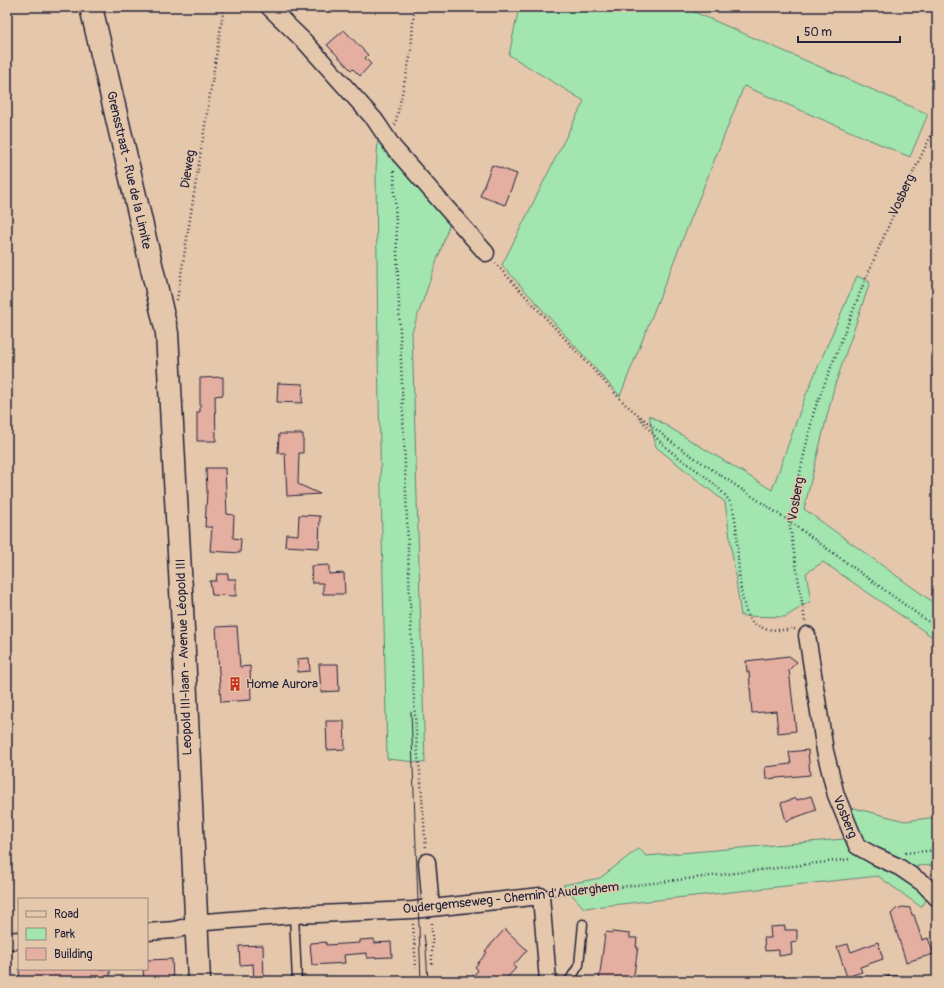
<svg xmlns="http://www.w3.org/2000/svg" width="944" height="988" font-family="Pangolin,sans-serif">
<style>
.green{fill:#a2e5af;stroke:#628475}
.building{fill:#e4aea1;stroke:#22223b}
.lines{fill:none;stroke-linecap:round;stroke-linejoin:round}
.lane-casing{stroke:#22223b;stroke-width:11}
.street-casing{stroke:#22223b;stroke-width:19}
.secondary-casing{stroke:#22223b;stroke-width:25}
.path{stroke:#22223b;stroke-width:2.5;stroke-dasharray:1 3;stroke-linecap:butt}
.lane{stroke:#e5c8ac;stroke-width:8}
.street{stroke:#e5c8ac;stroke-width:16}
.secondary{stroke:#e5c8ac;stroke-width:22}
.tram{stroke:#22223b;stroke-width:1}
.labels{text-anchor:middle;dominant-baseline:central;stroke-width:3;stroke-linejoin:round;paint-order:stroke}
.street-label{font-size:13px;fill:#22223b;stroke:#e5c8ac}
.poi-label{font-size:13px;fill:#22223b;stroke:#e5c8ac;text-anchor:start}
</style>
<rect width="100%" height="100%" fill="#e5c8ac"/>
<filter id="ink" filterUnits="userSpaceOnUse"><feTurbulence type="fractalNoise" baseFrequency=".025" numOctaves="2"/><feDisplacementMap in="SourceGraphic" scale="8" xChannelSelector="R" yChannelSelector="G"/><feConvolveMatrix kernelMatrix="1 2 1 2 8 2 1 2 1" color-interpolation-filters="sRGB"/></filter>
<g filter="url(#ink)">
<g class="green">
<path d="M 519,7 L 683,7 L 928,114 L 910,157 L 744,86 L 620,396 L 502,265 L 584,101 L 509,55 Z"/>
<path d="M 378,139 L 451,220 L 412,332 L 425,763 L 387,759 L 378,356 L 376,170 Z"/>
<path d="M 857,276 L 870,282 L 834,388 L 804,509 L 937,605 L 937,640 L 823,562 L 806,573 L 811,601 L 785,617 L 741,616 L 725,502 L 656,447 L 649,415 L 772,490 L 805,397 Z"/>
<path d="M 854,808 L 905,821 L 937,817 L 937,865 L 917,866 L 932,892 L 921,907 L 878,876 L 584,908 L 563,885 L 600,878 L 639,848 L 646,856 L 844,839 L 844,818 Z"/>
</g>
<g class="building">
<path d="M 344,30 L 368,55 L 365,58 L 371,64 L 360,76 L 353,69 L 351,70 L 327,45 Z"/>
<path d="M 492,165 L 517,174 L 505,205 L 480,196 Z"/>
<path d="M 223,377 L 223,395 L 215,396 L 216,441 L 197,441 L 197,412 L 200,412 L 200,378 Z"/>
<path d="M 278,383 L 303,384 L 302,403 L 277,402 Z"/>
<path d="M 279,434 L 303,434 L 303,453 L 299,453 L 298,484 L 320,494 L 287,496 L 285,453 L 278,453 Z"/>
<path d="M 206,468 L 225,468 L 227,514 L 234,515 L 233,538 L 241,539 L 240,553 L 210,551 L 212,527 L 205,527 L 207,491 Z"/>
<path d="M 299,515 L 320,516 L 319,548 L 285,546 L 286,534 L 298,535 Z"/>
<path d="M 329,565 L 329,574 L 344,573 L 345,594 L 323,594 L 323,583 L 312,583 L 311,566 Z"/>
<path d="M 217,574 L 228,574 L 228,579 L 236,579 L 236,596 L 212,595 L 210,581 L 216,581 Z"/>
<path d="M 237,626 L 240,667 L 250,666 L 251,700 L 221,702 L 216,627 Z"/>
<path d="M 789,656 L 797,662 L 789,670 L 796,731 L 778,733 L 776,711 L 752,713 L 749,672 L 747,672 L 746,661 Z"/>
<path d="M 309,658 L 310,671 L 298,672 L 297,659 Z"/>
<path d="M 319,664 L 338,664 L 339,691 L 321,692 Z"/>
<path d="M 326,721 L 344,721 L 345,749 L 327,750 Z"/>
<path d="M 808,750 L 810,775 L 766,779 L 765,767 L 791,764 L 789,752 Z"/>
<path d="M 811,796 L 816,810 L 786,821 L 781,803 L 796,798 L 797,800 Z"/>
<path d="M 903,907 L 910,908 L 912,915 L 914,915 L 922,940 L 928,938 L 934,954 L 906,962 L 891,914 L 896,909 Z"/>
<path d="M 785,926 L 785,930 L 797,930 L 797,942 L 791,943 L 792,954 L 779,956 L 779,950 L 765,951 L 764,938 L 771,938 L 770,927 Z"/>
<path d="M 505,929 L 527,950 L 513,966 L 516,968 L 504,981 L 469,981 L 478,970 L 475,967 L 487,952 L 485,951 Z"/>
<path d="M 607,932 L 612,933 L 612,932 L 630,934 L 630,938 L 637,938 L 636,947 L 638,947 L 633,981 L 599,981 L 605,934 Z"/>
<path d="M 374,939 L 374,943 L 391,942 L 392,957 L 367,958 L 367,953 L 344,955 L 345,963 L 312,965 L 310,943 L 326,942 L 326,945 L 360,943 L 360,940 Z"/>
<path d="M 878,942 L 883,959 L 860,967 L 862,972 L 847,977 L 837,947 L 848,944 L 851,952 Z"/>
<path d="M 263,945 L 264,981 L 254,981 L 253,964 L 240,965 L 239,946 Z"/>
<path d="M 172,959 L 173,981 L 144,981 L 143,969 L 147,969 L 147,960 Z"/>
<path d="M 19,969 L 110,969 L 110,978 L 82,979 L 82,981 L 20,981 Z"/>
</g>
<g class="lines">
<defs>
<g id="lane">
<path d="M 294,915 L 297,981"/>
<path d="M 569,981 L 579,965 L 583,924"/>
<path d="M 889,981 L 910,981"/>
</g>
<g id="street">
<path d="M 269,7 L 306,43 L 375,120 L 393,147 L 486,253"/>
<path d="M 807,635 L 825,751 L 836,795 L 857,846 L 875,856 L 899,867 L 924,884 L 937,898"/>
<path d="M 427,862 L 431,908"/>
<path d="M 147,932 L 174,930 L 206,922 L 294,915 L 413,910 L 541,896 L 548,981"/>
<path d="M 7,941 L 19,940"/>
</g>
<path id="secondary" d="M 91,7 L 167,333 L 182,608 L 199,981"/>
</defs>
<use href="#lane" class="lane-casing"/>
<use href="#street" class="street-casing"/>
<use href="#secondary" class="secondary-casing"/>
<g class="path">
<path d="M 395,125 L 411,53 L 414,7"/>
<path d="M 394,171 L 413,682 L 417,749 L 420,771 L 426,850"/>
<path d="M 495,263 L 625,404 L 674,444 L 789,521 L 937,628"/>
<path d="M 177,300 L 224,7"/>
<path d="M 639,417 C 648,428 658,441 669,450 C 689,466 713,479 728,499 C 735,508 736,526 737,537 C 738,558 739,605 751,621 C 760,631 783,631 795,629"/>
<path d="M 805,621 L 789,521 L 814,411 L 865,280 L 898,204 L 937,123"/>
<path d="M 905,853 L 937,850"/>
<path d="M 554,895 L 851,859"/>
<path d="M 432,923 L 432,967"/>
<path d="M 413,924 L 416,968"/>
</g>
<use href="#lane" class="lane"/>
<use href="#street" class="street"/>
<use href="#secondary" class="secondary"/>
<g class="tram">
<path d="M 411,712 L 421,981"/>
<path d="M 424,935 L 426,949 L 428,981"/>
</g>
</g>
</g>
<defs>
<symbol id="building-bare" viewBox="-9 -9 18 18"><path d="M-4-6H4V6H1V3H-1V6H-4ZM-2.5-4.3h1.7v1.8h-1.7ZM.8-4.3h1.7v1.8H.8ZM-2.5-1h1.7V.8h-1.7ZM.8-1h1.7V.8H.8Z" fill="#c8321e" stroke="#e5c8ac" stroke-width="2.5" paint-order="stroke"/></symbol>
</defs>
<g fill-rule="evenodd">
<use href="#building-bare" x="225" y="674" width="20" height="20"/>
</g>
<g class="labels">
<g class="street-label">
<text transform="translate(188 169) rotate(-81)">Dieweg</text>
<text transform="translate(129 170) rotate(77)">Grensstraat - Rue de la Limite</text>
<text transform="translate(902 195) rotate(-65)">Vosberg</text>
<text transform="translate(796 499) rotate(-80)">Vosberg</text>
<text transform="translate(184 657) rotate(-92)">Leopold III-laan - Avenue Léopold III</text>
<text transform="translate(845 817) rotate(68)">Vosberg</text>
<text transform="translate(511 898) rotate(-6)">Oudergemseweg - Chemin d'Auderghem</text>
</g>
<g class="poi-label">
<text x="246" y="684">Home Aurora</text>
</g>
</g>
<rect width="944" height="988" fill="none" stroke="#e5c8ac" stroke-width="24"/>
<rect x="12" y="12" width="920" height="964" fill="none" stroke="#22223b" stroke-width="1.5" filter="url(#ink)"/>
<rect x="18" y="898" width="130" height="72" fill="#e5c8ac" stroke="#97867f"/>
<rect x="26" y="911" width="20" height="6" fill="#e5c8ac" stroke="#97867f"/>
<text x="54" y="918" font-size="12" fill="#22223b">Road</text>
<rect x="26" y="928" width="20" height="12" fill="#a2e5af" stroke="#97867f"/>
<text x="54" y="938" font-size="12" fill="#22223b">Park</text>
<rect x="26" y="948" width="20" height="12" fill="#e4aea1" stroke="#97867f"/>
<text x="54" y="958" font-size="12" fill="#22223b">Building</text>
<path d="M798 36v6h102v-6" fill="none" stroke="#22223b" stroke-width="2"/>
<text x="804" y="36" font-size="12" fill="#22223b" stroke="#e5c8ac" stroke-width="3" paint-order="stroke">50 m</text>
</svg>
